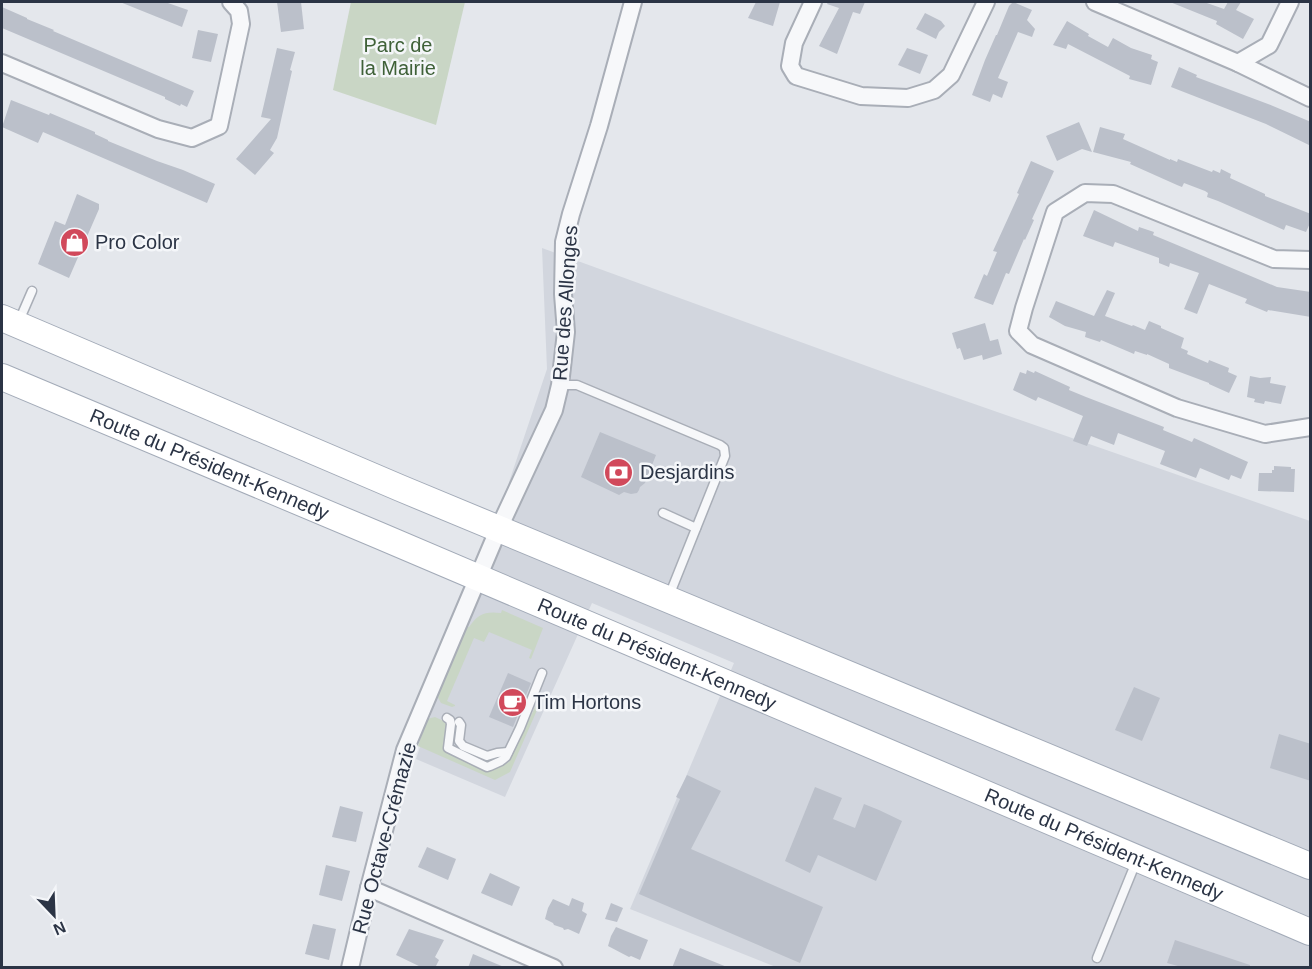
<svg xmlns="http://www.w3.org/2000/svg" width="1312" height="969" font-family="Arial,sans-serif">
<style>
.built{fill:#d2d6de}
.green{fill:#c9d6c5}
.building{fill:#bbc0ca}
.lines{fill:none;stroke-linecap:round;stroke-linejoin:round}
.lane-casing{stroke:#a9aeb7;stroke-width:11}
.street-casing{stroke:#a9aeb7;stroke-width:20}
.primary-casing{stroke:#a3abb8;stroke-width:28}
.lane{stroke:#f7f8fa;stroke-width:8}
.street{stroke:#f7f8fa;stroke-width:16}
.primary{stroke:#fff;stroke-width:26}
.labels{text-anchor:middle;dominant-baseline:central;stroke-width:5;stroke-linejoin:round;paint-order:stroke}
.park-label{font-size:20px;fill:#3f6138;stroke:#f4f6f9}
.poi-label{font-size:20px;fill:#2b3445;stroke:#f4f6f9;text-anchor:start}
.street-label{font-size:20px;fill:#2b3445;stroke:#f4f6f9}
</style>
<rect width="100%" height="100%" fill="#e4e7ec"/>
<path class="built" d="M 542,248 L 897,377 L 1310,521 L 1310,967 L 960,968 L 957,966 L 956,968 L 776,967 L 630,909 L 734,663 L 592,603 L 505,797 L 416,759 L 547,369 Z"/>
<g class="green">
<path d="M 351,2 L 465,2 L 436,125 L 333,90 Z"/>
<path d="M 502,610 L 543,628 L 531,659 L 529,658 L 532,650 L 489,632 L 484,642 L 474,638 L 447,701 L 455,705 L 455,706 L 452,707 L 441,703 L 437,696 L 438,692 L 466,626 L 469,627 C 478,614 485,611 501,613 Z"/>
<path d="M 538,701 L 541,701 L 510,772 L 495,780 L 418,746 L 427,719 L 435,717 L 448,723 L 444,751 L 487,770 L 492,770 L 509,762 Z"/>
</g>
<g class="building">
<path d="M 120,2 L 165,2 L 188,10 L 182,27 Z"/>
<path d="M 277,2 L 301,2 L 304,29 L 281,32 Z"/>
<path d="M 756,2 L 780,2 L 773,26 L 748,18 Z"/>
<path d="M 828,2 L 865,2 L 860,14 L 853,12 L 837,54 L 819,46 L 839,8 L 827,4 Z"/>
<path d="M 1013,2 L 1032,10 L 1027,20 L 1035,29 L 1032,37 L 1018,32 L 998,78 L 1008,82 L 1002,98 L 993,94 L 990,102 L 972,95 L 985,60 L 996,35 L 997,35 L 1009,6 Z"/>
<path d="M 1170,2 L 1204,2 L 1224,9 L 1228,2 L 1241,2 L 1236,10 L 1254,19 L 1243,39 L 1216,24 L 1217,21 Z"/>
<path d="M 2,7 L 27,18 L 27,19 L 54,30 L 53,31 L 194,91 L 187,107 L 181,104 L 180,106 L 165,99 L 165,97 L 2,28 Z"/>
<path d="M 925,13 L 941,21 L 945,26 L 939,32 L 936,39 L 916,29 Z"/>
<path d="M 1067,21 L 1089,34 L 1088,36 L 1108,47 L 1113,38 L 1131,48 L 1152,55 L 1151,59 L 1158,62 L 1151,85 L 1129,79 L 1130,76 L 1068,44 L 1066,49 L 1053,45 Z"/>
<path d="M 198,30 L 218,34 L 211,62 L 192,58 Z"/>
<path d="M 277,48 L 295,52 L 290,70 L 292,71 L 277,138 L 270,150 L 274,153 L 255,175 L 236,159 L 271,119 L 261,117 Z"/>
<path d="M 907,48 L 928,55 L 920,74 L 898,65 Z"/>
<path d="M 1179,67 L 1197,75 L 1196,77 L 1273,106 L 1311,122 L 1311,146 L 1266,124 L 1171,87 Z"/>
<path d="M 11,100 L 49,115 L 50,113 L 95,132 L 95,134 L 108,140 L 108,141 L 157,161 L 183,170 L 215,184 L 207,203 L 43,132 L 38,143 L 2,127 Z"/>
<path d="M 1079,122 L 1092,152 L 1082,149 L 1057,161 L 1046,136 Z"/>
<path d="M 1100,127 L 1125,134 L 1123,139 L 1170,160 L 1170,159 L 1177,162 L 1178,159 L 1212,172 L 1213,170 L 1220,173 L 1221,169 L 1231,174 L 1230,178 L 1265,194 L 1265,196 L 1311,214 L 1311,221 L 1306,232 L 1286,225 L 1284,230 L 1218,201 L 1207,197 L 1208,193 L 1205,191 L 1184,183 L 1182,187 L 1177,185 L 1130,164 L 1131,162 L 1093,152 Z"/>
<path d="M 1031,161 L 1054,171 L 1032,219 L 1034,220 L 1025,240 L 1024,239 L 1009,274 L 1006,273 L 993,305 L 974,298 L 984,274 L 987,276 L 997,252 L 993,251 L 1019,194 L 1017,193 Z"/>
<path d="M 77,194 L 99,204 L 99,209 L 69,278 L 38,264 L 55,221 L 65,225 Z"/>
<path d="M 1094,210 L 1138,231 L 1139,227 L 1154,232 L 1153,235 L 1170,242 L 1277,287 L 1311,292 L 1311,317 L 1268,310 L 1267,312 L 1245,303 L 1247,299 L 1209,284 L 1197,314 L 1184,309 L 1199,273 L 1170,263 L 1169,267 L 1159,263 L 1159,258 L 1115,242 L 1113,247 L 1083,236 Z"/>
<path d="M 1107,290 L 1115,293 L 1105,316 L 1132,326 L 1133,325 L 1145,330 L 1149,321 L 1161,326 L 1161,328 L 1184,338 L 1181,348 L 1188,351 L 1187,354 L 1208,363 L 1209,360 L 1229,368 L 1228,372 L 1237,376 L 1229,393 L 1209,384 L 1209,383 L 1169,368 L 1169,364 L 1147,354 L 1147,355 L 1135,351 L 1134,354 L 1101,340 L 1100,342 L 1085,337 L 1086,332 L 1065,326 L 1049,317 L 1056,301 L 1094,316 Z"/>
<path d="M 985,323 L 990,341 L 998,339 L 1002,354 L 983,360 L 982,355 L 964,360 L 960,348 L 957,349 L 952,333 Z"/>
<path d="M 1027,370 L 1034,373 L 1035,371 L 1070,387 L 1069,390 L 1086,397 L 1164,427 L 1163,430 L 1192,442 L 1194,438 L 1248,462 L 1241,479 L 1231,475 L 1229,480 L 1200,468 L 1196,478 L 1160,464 L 1165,451 L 1118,433 L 1114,445 L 1091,436 L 1087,446 L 1073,441 L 1083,416 L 1038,397 L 1036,401 L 1013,390 L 1020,372 L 1026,374 Z"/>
<path d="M 1250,376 L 1260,378 L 1271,377 L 1270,383 L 1286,386 L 1281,404 L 1265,401 L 1264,404 L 1254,402 L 1255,399 L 1247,397 Z"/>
<path d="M 600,432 L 656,455 L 645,483 L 640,487 L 639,490 L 637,493 L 631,494 L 624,492 L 619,495 L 581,477 Z"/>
<path d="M 1274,466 L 1291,467 L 1291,469 L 1295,469 L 1294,492 L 1258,491 L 1259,473 L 1272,473 L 1272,470 L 1274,470 Z"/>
<path d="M 508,673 L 531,683 L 513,727 L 489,717 Z"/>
<path d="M 1134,687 L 1160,698 L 1142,741 L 1115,730 Z"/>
<path d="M 1279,734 L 1311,744 L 1311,781 L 1270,768 Z"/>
<path d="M 687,775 L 721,791 L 691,849 L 823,907 L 800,963 L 639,894 L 680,799 L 676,797 Z"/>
<path d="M 815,787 L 842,798 L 833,819 L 855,828 L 864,804 L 879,810 L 902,821 L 876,881 L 818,855 L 810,873 L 785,861 Z"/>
<path d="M 340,806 L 363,812 L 356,842 L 332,837 Z"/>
<path d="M 427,847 L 456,859 L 448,880 L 418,867 Z"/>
<path d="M 326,865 L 350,871 L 342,901 L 319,895 Z"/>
<path d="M 490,873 L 520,887 L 512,906 L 481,893 Z"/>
<path d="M 572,898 L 584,903 L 582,911 L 587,914 L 579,934 L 568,929 L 564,930 L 563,928 L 554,925 L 553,923 L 545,919 L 548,908 L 553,899 L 569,906 Z"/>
<path d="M 611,903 L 623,908 L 617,922 L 605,919 Z"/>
<path d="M 313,924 L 336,929 L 329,960 L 305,954 Z"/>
<path d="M 616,927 L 648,940 L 640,960 L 631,956 L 629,957 L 608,946 L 611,936 Z"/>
<path d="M 409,929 L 444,940 L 435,957 L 439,960 L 435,968 L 423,968 L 396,955 Z"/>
<path d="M 1175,940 L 1250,965 L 1250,968 L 1185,968 L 1167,963 Z"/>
<path d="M 680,948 L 727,967 L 727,968 L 672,968 Z"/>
<path d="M 473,954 L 504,967 L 504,968 L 468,968 Z"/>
</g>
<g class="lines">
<defs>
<g id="lane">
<path d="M 19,321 L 32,291"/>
<path d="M 560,385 L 577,385 L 720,445 L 724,448 L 725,456 L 669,596"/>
<path d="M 663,513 L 696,528"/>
<path d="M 447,718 L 450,720 L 451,724 L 448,748 L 487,767 L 490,766 L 501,761 L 506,757 L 520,728 L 542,673"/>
<path d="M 459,722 L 461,725 L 459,741 L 463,746 L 487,756 L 497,753 L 508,752"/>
<path d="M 1097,958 L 1136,862"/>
</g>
<g id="street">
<path d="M 813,2 L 794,43 L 790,66 L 796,76 L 861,96 L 908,98 L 934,90 L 951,75 L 986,2"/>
<path d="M 1095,2 L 1238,63 L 1310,98"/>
<path d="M 2,63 L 158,129 L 192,138 L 219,126 L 241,24 L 239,11 L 231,2"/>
<path d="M 1238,63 L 1269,45 L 1290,2"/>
<path d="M 1310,260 L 1274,259 L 1113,194 L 1085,193 L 1055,212 L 1024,308 L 1018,331 L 1032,345 L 1177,408 L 1265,434 L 1310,427"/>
<path d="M 369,888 L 554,968"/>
<path d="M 350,968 L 369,888 L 405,750 L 499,528 L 554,410 L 560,385 L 566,332 L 563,294 L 564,242 L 571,214 L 599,126 L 633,2"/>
</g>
<g id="primary">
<path d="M 2,318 L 400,488 L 1310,866"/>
<path id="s1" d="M 2,377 L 378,535 L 1310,932"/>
</g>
</defs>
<use href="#lane" class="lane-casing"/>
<use href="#street" class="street-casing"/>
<use href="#primary" class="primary-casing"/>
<use href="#lane" class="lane"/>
<use href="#street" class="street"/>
<use href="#primary" class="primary"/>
</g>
<defs>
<symbol id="shop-disc" viewBox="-11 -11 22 22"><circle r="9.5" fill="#d1495b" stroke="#f4f6f9"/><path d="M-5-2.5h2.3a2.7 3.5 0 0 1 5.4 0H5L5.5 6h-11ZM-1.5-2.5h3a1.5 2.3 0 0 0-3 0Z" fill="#fff"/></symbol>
<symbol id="bank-disc" viewBox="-11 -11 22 22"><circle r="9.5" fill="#d1495b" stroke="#f4f6f9"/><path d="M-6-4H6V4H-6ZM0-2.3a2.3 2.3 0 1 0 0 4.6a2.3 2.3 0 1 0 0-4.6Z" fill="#fff"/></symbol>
<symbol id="cafe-disc" viewBox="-11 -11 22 22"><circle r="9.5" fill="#d1495b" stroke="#f4f6f9"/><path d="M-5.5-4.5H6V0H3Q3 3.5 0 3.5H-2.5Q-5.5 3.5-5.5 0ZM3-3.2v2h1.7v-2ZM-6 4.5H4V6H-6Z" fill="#fff"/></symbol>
</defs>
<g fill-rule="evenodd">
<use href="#shop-disc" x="58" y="226" width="33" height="33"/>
<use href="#bank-disc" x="602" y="456" width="33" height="33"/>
<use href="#cafe-disc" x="496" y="686" width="33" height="33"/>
</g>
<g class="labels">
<g class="park-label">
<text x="398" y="45">Parc de<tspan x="398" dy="23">la Mairie</tspan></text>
</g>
<g class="poi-label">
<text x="95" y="242">Pro Color</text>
<text x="640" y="472">Desjardins</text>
<text x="533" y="702">Tim Hortons</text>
</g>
<g class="street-label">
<text transform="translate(565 303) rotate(-86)">Rue des Allonges</text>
<text stroke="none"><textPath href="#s1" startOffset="225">Route du Président-Kennedy</textPath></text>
<text stroke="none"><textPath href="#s1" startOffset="711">Route du Président-Kennedy</textPath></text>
<text transform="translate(384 838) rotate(-75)">Rue Octave-Crémazie</text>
<text stroke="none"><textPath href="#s1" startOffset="1197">Route du Président-Kennedy</textPath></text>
</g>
</g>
<rect width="1312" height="969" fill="none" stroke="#2b3445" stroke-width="6"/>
<g transform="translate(54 915) rotate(157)" stroke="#f4f6f9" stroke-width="4.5" paint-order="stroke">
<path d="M0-4.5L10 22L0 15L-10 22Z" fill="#2b3445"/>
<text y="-9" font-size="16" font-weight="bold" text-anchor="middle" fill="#2b3445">N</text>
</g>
</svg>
